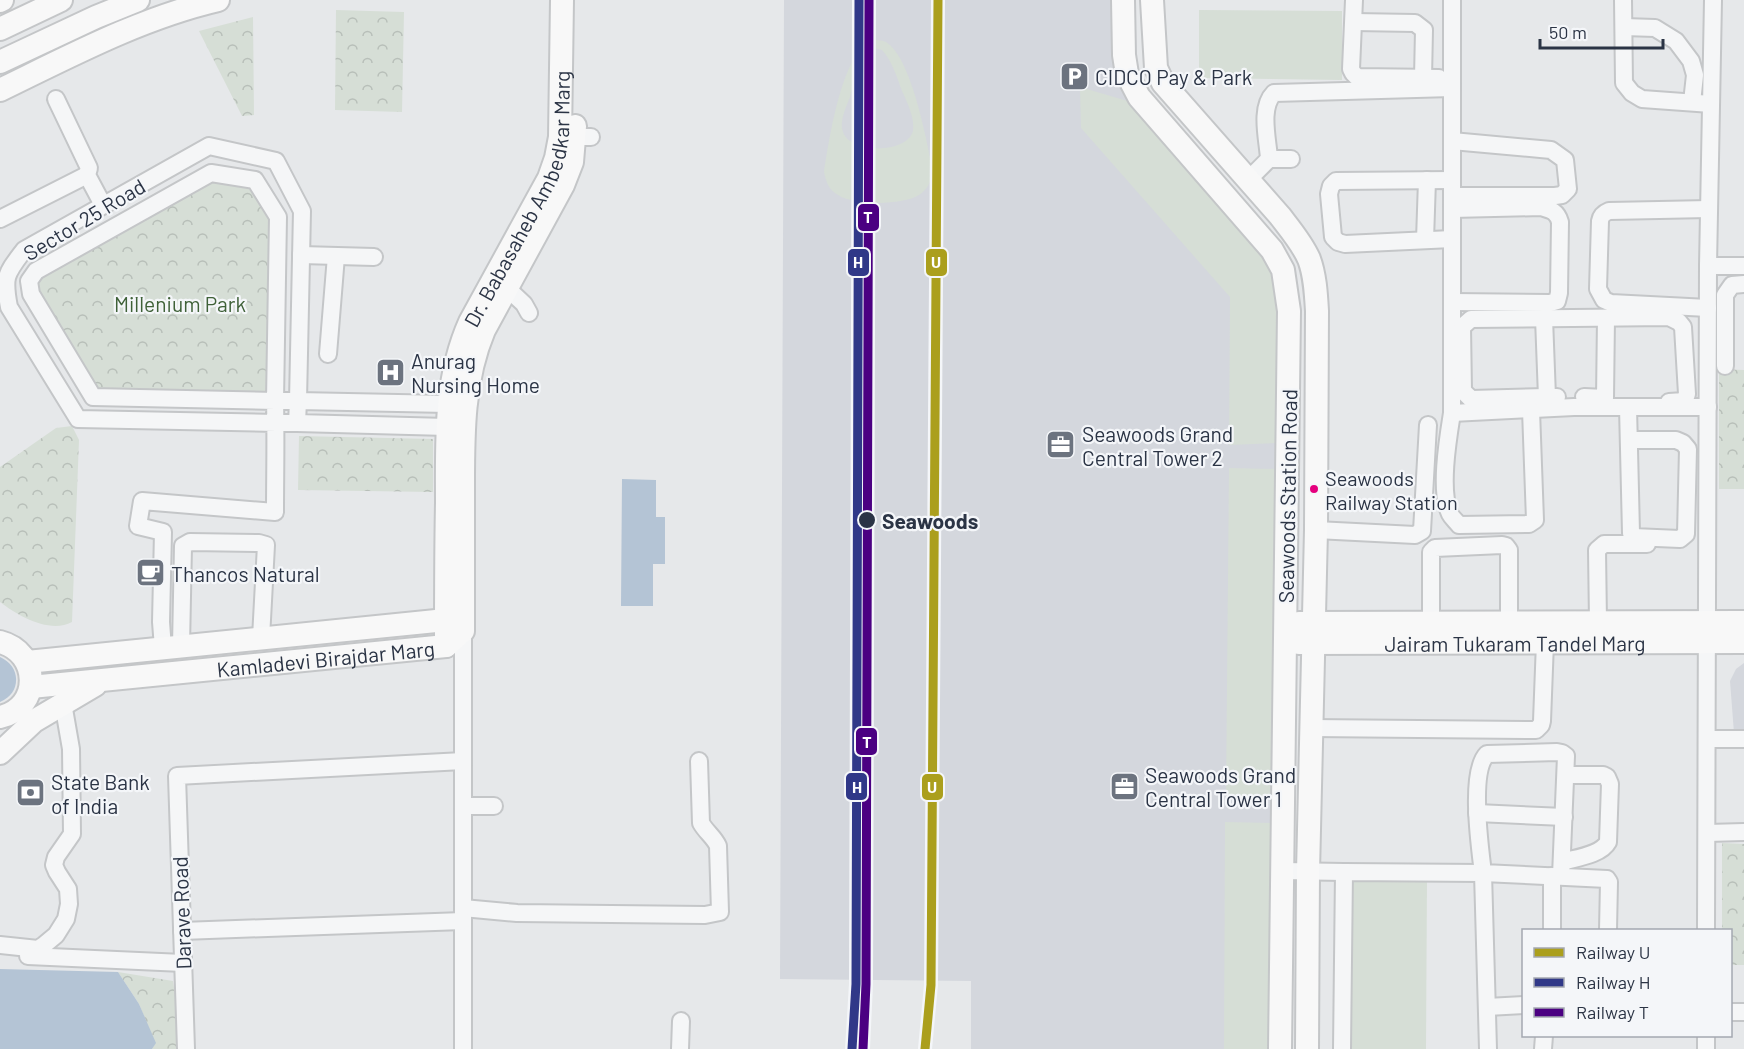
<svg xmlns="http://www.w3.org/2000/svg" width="1744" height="1049" font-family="Barlow,sans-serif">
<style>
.built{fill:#d4d7dd}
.green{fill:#d6ded6;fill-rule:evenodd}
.park{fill:url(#park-crowns)}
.water{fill:#b4c4d5}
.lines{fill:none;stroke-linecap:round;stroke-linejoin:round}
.street-casing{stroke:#c4c6c8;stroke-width:20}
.secondary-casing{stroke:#c4c6c8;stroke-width:26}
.street{stroke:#f5f6f7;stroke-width:16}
.secondary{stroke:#f8f8f8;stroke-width:22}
.rail-1-casing{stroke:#f4f6f9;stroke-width:14}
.rail-2-casing{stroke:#f4f6f9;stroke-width:14}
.rail-3-casing{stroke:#f4f6f9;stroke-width:14}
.rail-1{stroke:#ab9f1d;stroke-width:9}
.rail-2{stroke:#303888;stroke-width:9}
.rail-3{stroke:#4b0082;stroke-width:9}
.bus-dot{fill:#e5007d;stroke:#f4f6f9;stroke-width:2}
.stop-dot{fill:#2b3445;stroke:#f4f6f9;stroke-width:2}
.labels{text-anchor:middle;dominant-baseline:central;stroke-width:4.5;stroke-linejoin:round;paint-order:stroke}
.bus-label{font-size:20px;fill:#2b3445;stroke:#f4f6f9;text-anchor:start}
.poi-label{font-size:21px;fill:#2b3445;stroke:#f4f6f9;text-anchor:start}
.street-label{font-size:21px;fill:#2b3445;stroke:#f4f6f9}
.park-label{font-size:21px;fill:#3f6138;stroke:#f4f6f9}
.stop-label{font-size:21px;font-weight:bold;fill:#2b3445;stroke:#f4f6f9;text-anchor:start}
.line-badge{stroke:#f4f6f9;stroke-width:2}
.badge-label{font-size:16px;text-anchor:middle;font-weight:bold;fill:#fff}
</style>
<defs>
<pattern id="park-crowns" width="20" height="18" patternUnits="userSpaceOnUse" patternTransform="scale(1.5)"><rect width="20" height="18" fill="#d6ded6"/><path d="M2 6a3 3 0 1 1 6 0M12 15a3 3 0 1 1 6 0" fill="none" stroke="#b8bfb9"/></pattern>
</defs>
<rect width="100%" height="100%" fill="#e6e8ea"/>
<g class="built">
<path d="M 784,0 L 1123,0 L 1127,74 L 1283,270 L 1280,1049 L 971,1049 L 971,981 L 780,979 Z"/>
<path d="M 1744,663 L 1744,733 L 1734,733 L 1730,681 L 1736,669 Z"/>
</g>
<g class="green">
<path d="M 1199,10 L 1342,11 L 1342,80 L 1199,78 Z"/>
<path d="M 872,40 C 877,40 881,40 886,42 C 912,58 927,142 933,172 C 931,181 928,189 919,195 C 903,205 855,206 838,195 C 829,190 826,182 824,172 C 829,141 841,54 872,40 ZM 874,48 L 882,50 C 892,61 897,77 902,91 C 907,102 915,118 913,131 C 907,154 850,154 843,132 C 839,122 846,107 850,97 C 854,82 861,57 874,48 Z"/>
<path d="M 1080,87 L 1131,102 L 1258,247 L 1275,273 L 1279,292 L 1276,443 L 1229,445 L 1230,297 L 1081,128 Z"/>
<path d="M 1229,468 L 1277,469 L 1274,797 L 1226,797 Z"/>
<path d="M 1225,822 L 1271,823 L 1274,846 L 1271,1049 L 1224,1049 Z"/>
<path d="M 1350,881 L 1427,882 L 1426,1049 L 1349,1049 Z"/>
</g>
<g class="park">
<path d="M 336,10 L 404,12 L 402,112 L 335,110 Z"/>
<path d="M 253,17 L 254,115 L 242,116 L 199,31 Z"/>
<path d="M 212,181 L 249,187 L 270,221 L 268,393 L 97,390 L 38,291 L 36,283 L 41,277 Z"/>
<path d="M 1719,369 L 1744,370 L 1744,489 L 1719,489 Z"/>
<path d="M 72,426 L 79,440 L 72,622 C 50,634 18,616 0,602 L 0,467 L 56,428 Z"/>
<path d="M 299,436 L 433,439 L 433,492 L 298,490 Z"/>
<path d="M 1722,843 L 1744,844 L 1744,965 L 1731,965 L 1730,930 L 1722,930 Z"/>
<path d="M 118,972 L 173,981 L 184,1049 L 152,1049 L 155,1043 L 139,1004 Z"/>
</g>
<g class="water">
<path d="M 622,479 L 656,480 L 656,517 L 665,517 L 665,564 L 653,564 L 653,606 L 621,606 Z"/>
<path d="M 0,657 C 21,666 22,693 0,702 Z"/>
<path d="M 0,969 L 118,972 L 139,1004 L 156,1043 L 152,1049 L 0,1049 Z"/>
</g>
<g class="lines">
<defs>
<g id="street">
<path d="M 1354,0 L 1351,69 L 1353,73 L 1357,77 L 1439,78"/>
<path d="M 1452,0 L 1452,413 L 1574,407 L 1708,407"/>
<path d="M 1623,0 L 1624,83 L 1632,93 L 1642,99 L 1711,104"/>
<path d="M 1354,22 L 1415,23 L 1424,30 L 1423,78"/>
<path d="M 1624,27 L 1655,28 L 1676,41 L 1691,61 L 1695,75 L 1692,102"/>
<path d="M 56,99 L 89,168 L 87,175 L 103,205"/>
<path d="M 574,137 L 591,137"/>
<path d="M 1452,141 L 1551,150 L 1565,160 L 1568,189 L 1562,195 L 1555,196 L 1453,196"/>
<path d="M 1269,159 L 1291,159"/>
<path d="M 1248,180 L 1269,159 C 1268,140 1259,108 1274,93 L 1452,88"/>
<path d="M 1452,180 L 1336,181 L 1331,186 L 1329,194 L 1333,237 L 1338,242 L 1345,244 L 1452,239"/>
<path d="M 1452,209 L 1541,207 C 1551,210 1557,211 1560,222 L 1559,293 L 1557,301 L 1550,303 L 1453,302"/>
<path d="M 0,219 L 87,175"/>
<path d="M 1425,240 L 1427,180"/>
<path d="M 301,255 L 374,257"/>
<path d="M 1708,266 L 1744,266"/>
<path d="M 507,288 L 524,304 L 529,313"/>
<path d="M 1708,308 L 1611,303 L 1604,300 L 1598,289 L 1600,221 C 1601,215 1604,213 1609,211 L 1709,209"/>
<path d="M 1544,318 L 1547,397 L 1557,397"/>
<path d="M 328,354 L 336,256"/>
<path d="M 1725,366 L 1725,295 L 1732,285 L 1744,284"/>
<path d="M 1547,397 L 1471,399 L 1463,391 L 1462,327 L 1471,319 L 1669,317 L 1679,322 L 1683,327 L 1687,394 L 1684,401 L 1669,402"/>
<path d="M 1584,397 L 1605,398 L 1606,318"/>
<path d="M 1628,407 L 1631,533 L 1633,537 L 1680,539 L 1686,534 L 1688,449 L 1683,443 L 1676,440 L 1629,440"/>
<path d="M 1452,413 C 1448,438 1439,491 1450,514 C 1452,518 1456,521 1459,525 L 1529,524 L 1535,520 L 1531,410"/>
<path d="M 1316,530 L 1415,535 L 1422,531 L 1428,425"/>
<path d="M 1598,622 L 1597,550 L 1604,544 L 1647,544"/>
<path d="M 1431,623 L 1431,552 L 1435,548 L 1502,545 L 1506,546 L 1509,550 L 1509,622"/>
<path d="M 463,631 L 463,1049"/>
<path d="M 181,646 L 183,546 L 190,542 L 259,543 L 266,545 L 261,638"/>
<path d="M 163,648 L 161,622 L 163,532 L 138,526 L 142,501 L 275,512 C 275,475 276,438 275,401 L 278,217 L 255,180 L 211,173 L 36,271 L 29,281 L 31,294 L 93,397 L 275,401 L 298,401 L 448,404 L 463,415 L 447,427 L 297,423 L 276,423 L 78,419 L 9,307 C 3,276 6,274 24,250 L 209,146 L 276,161 L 302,211 L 298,401 L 297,423"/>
<path d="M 1311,728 L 1536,730 L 1541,725 L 1542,721 L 1545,642"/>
<path d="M 1707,739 L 1744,739"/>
<path d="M 463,806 L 494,806"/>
<path d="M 1477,813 L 1564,817"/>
<path d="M 1707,833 L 1744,832"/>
<path d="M 1562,862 C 1575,858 1601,855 1608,842 L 1610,784 L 1607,777 L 1603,775 L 1566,775"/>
<path d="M 1283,871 L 1344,872"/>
<path d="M 1561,876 L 1566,756 L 1562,753 L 1557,752 L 1487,754 C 1469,772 1480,848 1483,873 L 1607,879 L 1609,882 L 1608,930"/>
<path d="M 463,908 L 517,913 L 705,915 L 720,912 L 718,846 C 714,837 706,832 701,823 L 699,761"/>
<path d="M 1552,930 L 1552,876"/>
<path d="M 1706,930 L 1708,266 L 1713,0"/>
<path d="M 182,931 L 463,921"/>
<path d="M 0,945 L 38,949 L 44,945 L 56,935 L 66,919 L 69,904 L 68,889 L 57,872 L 54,865 L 56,857 L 72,834 L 71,749 L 63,703"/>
<path d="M 28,956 L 183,963"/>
<path d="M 1487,1007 L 1524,1005"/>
<path d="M 1730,1012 L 1744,1012"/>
<path d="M 1706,1036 L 1706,1049"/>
<path d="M 186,1049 L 177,776 L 463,761"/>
<path d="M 680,1049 L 681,1021"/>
<path d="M 1342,1049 L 1344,872 L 1483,873 L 1488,1049"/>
<path d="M 1543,1049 L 1544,1036"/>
</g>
<g id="secondary">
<path d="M 1123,0 L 1124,55 L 1127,74 L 1139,97 L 1272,250 L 1283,270 L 1289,311 L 1280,1049"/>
<path d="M 1152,0 L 1156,68 L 1163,83 L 1280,216 C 1290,229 1302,243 1309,259 C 1315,275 1316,294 1317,311 L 1316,530 L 1308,872 L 1307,1049"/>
<path d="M 0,1 L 2,0"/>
<path d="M 0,29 L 61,0"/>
<path d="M 0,62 L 96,17 L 138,0"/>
<path d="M 0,90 C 70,56 141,18 218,0"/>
<path d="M 1299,623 L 1744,622"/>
<path d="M 463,631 C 463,585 463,539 463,493 C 463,437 462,382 484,330 L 563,185 L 572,162 L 575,126"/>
<path d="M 0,642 C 40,652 42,708 0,717"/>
<path id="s1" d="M 1299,643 L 1744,642"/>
<path id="s2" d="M 446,646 C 446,598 446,551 447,503 C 447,441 444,380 470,322 L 549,178 L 556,158 L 560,137 L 562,0"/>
<path d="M 27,662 L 446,620 L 459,628"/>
<path id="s3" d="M 31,687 L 446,646 L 457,636"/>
<path d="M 0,753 L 34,721 L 95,685"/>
</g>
</defs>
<use href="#street" class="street-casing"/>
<use href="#secondary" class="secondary-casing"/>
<use href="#street" class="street"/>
<use href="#secondary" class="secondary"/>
<defs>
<path id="rail-1" d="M 925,1049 L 931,985 L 938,0"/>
<path id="rail-2" d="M 852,1049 L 856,984 L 859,0"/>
<path id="rail-3" d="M 863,1049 L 866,984 L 869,0"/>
</defs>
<use href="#rail-1" class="rail-1-casing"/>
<use href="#rail-2" class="rail-2-casing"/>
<use href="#rail-3" class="rail-3-casing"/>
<use href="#rail-1" class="rail-1"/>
<use href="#rail-2" class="rail-2"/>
<use href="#rail-3" class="rail-3"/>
</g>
<defs>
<symbol id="parking-square" viewBox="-11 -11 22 22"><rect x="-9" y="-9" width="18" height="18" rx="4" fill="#6c737f" stroke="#f4f6f9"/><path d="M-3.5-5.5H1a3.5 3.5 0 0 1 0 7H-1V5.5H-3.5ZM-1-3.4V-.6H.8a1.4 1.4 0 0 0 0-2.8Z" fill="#fff"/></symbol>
<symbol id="hospital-square" viewBox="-11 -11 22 22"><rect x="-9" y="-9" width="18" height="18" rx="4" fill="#6c737f" stroke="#f4f6f9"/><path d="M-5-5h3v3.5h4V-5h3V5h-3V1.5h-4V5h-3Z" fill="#fff"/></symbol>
<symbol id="office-square" viewBox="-11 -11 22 22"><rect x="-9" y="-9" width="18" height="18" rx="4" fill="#6c737f" stroke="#f4f6f9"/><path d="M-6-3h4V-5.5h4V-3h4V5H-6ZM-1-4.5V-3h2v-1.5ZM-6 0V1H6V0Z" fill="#fff"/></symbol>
<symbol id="cafe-square" viewBox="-11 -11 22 22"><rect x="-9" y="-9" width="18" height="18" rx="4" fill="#6c737f" stroke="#f4f6f9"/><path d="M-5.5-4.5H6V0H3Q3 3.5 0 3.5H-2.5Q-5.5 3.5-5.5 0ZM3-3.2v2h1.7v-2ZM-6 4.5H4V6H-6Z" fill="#fff"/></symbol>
<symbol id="bank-square" viewBox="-11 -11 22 22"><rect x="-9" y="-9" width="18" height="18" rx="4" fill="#6c737f" stroke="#f4f6f9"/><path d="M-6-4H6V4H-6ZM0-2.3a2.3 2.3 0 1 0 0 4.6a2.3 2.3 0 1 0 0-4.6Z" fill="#fff"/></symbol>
</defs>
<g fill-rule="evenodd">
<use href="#parking-square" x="1058" y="60" width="33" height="33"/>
<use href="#hospital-square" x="374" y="356" width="33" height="33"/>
<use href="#office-square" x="1044" y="428" width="33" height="33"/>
<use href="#cafe-square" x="134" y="556" width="33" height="33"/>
<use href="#office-square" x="1108" y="770" width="33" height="33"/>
<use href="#bank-square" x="14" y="776" width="33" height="33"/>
</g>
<circle class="bus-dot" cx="1314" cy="489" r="5"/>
<circle class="stop-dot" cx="867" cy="520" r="9"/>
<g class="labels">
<g class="bus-label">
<text x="1325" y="478">Seawoods<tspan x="1325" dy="24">Railway Station</tspan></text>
</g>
<g class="poi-label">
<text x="1095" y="76">CIDCO Pay &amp; Park</text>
<text x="411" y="360">Anurag<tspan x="411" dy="24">Nursing Home</tspan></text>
<text x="1082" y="433">Seawoods Grand<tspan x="1082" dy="24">Central Tower 2</tspan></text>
<text x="171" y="573">Thancos Natural</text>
<text x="1145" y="774">Seawoods Grand<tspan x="1145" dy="24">Central Tower 1</tspan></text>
<text x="51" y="781">State Bank<tspan x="51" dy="24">of India</tspan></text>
</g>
<g class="street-label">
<text stroke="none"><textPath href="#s2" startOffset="462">Dr. Babasaheb Ambedkar Marg</textPath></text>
<text transform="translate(84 219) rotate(-31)">Sector 25 Road</text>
<text transform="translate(1287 496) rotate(-89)">Seawoods Station Road</text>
<text stroke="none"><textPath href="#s1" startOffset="216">Jairam Tukaram Tandel Marg</textPath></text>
<text stroke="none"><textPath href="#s3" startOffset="296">Kamladevi Birajdar Marg</textPath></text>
<text transform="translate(181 913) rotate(-92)">Darave Road</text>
</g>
<g class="park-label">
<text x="180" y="303">Millenium Park</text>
</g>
<g class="stop-label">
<text x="882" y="520">Seawoods</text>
</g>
</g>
<g class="line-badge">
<rect x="857" y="203" width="23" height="29" rx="6" fill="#4b0082"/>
<rect x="847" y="248" width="23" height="29" rx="6" fill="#303888"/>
<rect x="925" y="248" width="23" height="29" rx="6" fill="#ab9f1d"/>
<rect x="855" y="727" width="23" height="29" rx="6" fill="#4b0082"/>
<rect x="845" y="772" width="23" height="29" rx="6" fill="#303888"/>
<rect x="921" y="773" width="23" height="28" rx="6" fill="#ab9f1d"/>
</g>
<g class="badge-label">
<text x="868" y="223">T</text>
<text x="858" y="268">H</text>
<text x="936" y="268">U</text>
<text x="867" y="748">T</text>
<text x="857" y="793">H</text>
<text x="932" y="793">U</text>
</g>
<rect x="1522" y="929" width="210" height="108" fill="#f4f6f9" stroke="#a4a8b1" stroke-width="1.5"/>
<rect x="1534" y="948" width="30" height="9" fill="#ab9f1d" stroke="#a4a8b1" stroke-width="1.5"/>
<text x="1576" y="959" font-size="18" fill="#2b3445">Railway U</text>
<rect x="1534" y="978" width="30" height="9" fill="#303888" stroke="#a4a8b1" stroke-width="1.5"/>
<text x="1576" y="989" font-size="18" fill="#2b3445">Railway H</text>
<rect x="1534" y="1008" width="30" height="9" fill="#4b0082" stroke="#a4a8b1" stroke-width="1.5"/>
<text x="1576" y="1019" font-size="18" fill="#2b3445">Railway T</text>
<path d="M1540 39v9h123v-9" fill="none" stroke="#2b3445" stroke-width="3"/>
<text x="1549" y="39" font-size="18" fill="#2b3445" stroke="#f4f6f9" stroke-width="4.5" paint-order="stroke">50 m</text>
</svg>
